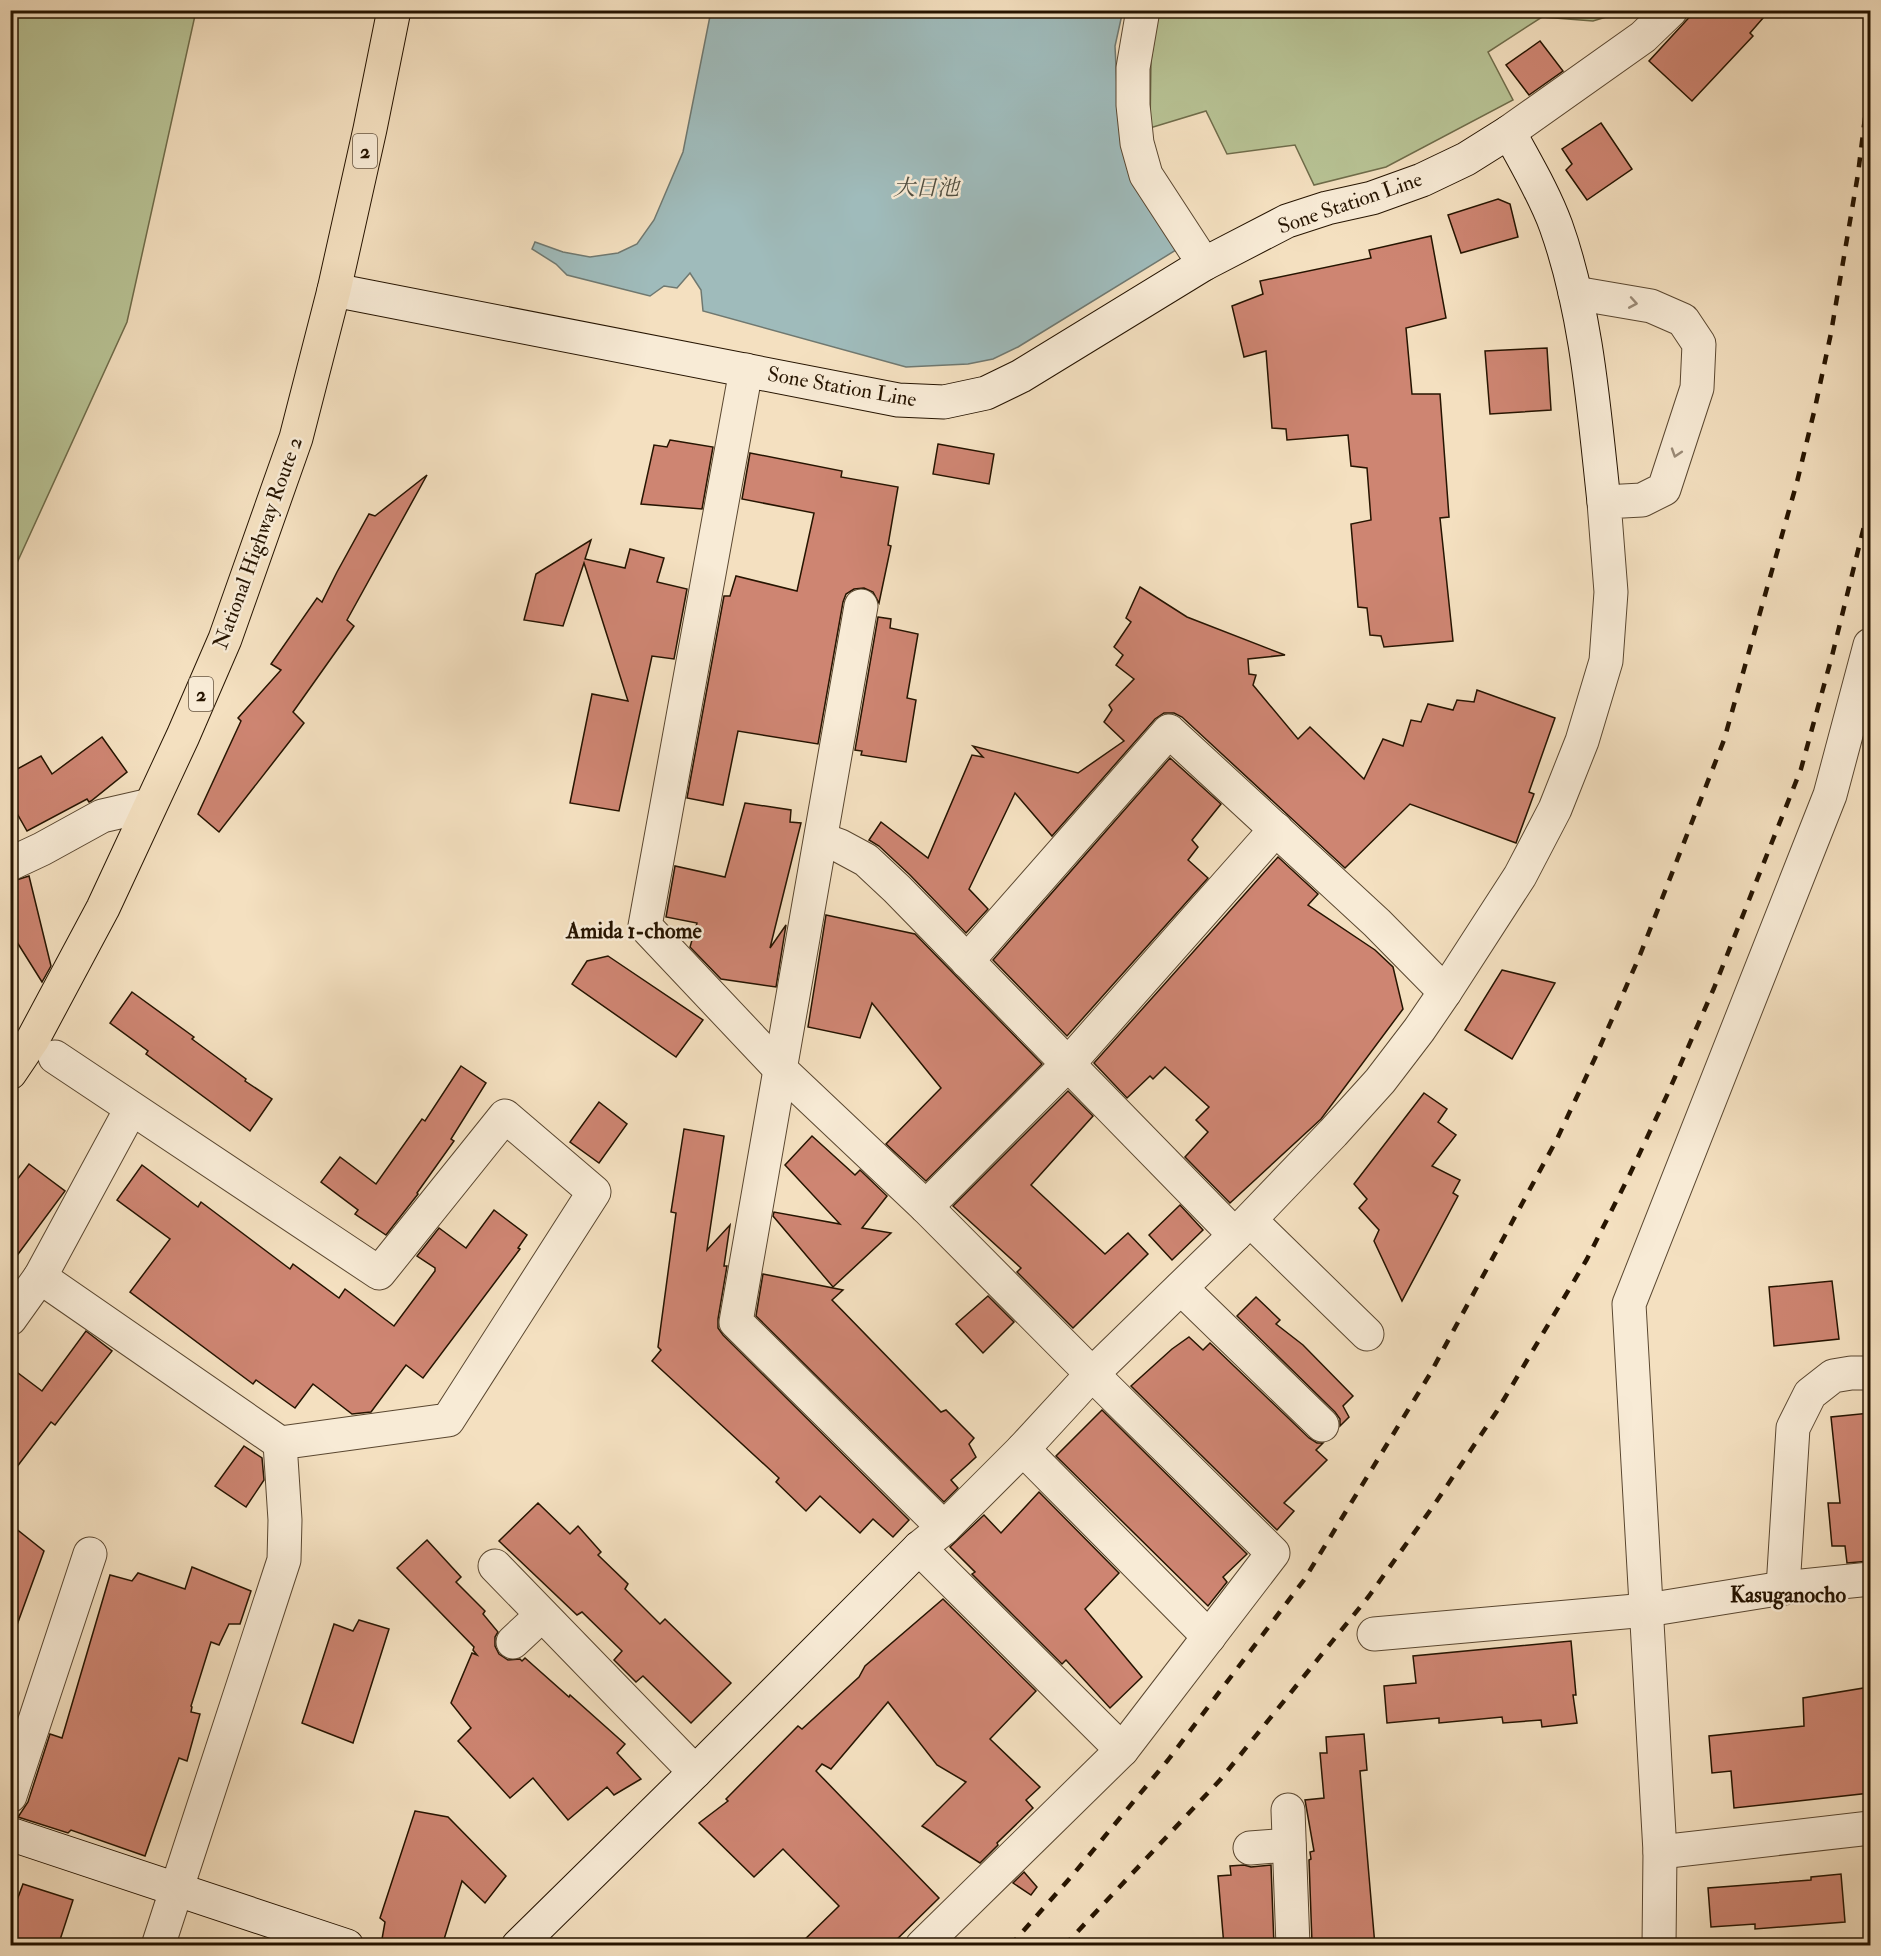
<svg xmlns="http://www.w3.org/2000/svg" width="1881" height="1956" font-family="'IM FELL Double Pica','Noto Serif JP',serif">
<style>
.green{fill:#b8c395;stroke:#6f6c4a;stroke-width:1.5}
.water{fill:#9fbbbb;stroke:#6f7870;stroke-width:1.5}
.building{fill:#ce8572;stroke:#261400;stroke-width:1.5}
.lines{fill:none;stroke-linecap:round;stroke-linejoin:round}
.street-casing{stroke:#5a4730;stroke-width:35}
.secondary-casing{stroke:#261400;stroke-width:35}
.highway-casing{stroke:#261400;stroke-width:35}
.street{stroke:#f8ebd6;stroke-width:33}
.secondary{stroke:#f8ebd6;stroke-width:33}
.highway{stroke:#f4e0c0;stroke-width:33}
.rail{stroke:#261400;stroke-width:4.5;stroke-dasharray:10 10;stroke-linecap:butt}
.oneway{stroke:#9a8a76}
.labels{text-anchor:middle;dominant-baseline:central;stroke-width:5;stroke-linejoin:round;paint-order:stroke}
.shield{fill:#f8ebd6;stroke:#655440;stroke-width:1.5}
.shield-label{font-size:20px;font-weight:bold;fill:#261400}
.street-label{font-size:21px;fill:#261400;stroke:#f8ebd6}
.water-label{font-size:22px;font-style:italic;fill:#504e41;stroke:#f8ebd6}
.neighbourhood-label{font-size:22px;font-weight:bold;fill:#261400;stroke:#f8ebd6}
</style>
<rect width="100%" height="100%" fill="#f4e0c0"/>
<filter id="stains"><feTurbulence type="fractalNoise" baseFrequency=".00333" numOctaves="4"/><feColorMatrix values="0 0 0 0 .2 0 0 0 0 .09 0 0 0 0 .02 0 0 0 .5 -.17"/></filter>
<radialGradient id="worn" r=".72"><stop offset=".6" stop-color="#630" stop-opacity="0"/><stop offset="1" stop-color="#630" stop-opacity=".3"/></radialGradient>
<g class="green">
<path d="M 11,10 L 196,11 L 127,322 L 11,576 Z"/>
<path d="M 1159,11 L 1626,11 L 1593,21 L 1542,17 L 1488,52 L 1513,100 L 1386,167 L 1314,185 L 1295,145 L 1227,154 L 1206,111 L 1150,128 L 1151,60 Z"/>
</g>
<path class="water" d="M 1123,10 L 1115,46 L 1118,108 L 1176,250 L 1018,347 L 993,359 L 968,364 L 906,367 L 703,311 L 701,290 L 690,273 L 677,288 L 664,286 L 650,296 L 567,275 L 556,264 L 532,249 L 535,242 L 563,252 L 590,257 L 618,253 L 637,244 L 654,220 L 683,152 L 711,11 Z"/>
<g class="building">
<path d="M 1696,10 L 1770,10 L 1750,33 L 1753,36 L 1692,101 L 1649,61 Z"/>
<path d="M 1540,41 L 1563,71 L 1529,95 L 1506,65 Z"/>
<path d="M 1601,123 L 1632,169 L 1587,200 L 1566,170 L 1572,164 L 1562,149 Z"/>
<path d="M 1498,199 L 1510,204 L 1518,237 L 1461,253 L 1448,215 Z"/>
<path d="M 1431,236 L 1446,318 L 1406,328 L 1412,394 L 1440,394 L 1449,517 L 1440,518 L 1453,641 L 1384,647 L 1381,636 L 1370,635 L 1367,608 L 1358,607 L 1351,524 L 1371,520 L 1367,468 L 1351,466 L 1348,435 L 1287,440 L 1286,429 L 1272,428 L 1266,351 L 1244,357 L 1232,306 L 1263,294 L 1260,281 L 1371,258 L 1369,250 Z"/>
<path d="M 1547,348 L 1551,410 L 1490,414 L 1485,351 Z"/>
<path d="M 670,440 L 713,447 L 702,509 L 641,504 L 654,445 L 667,447 Z"/>
<path d="M 938,444 L 994,454 L 989,484 L 933,474 Z"/>
<path d="M 750,453 L 842,471 L 841,477 L 898,487 L 888,545 L 891,546 L 879,603 L 873,592 L 864,588 L 854,589 L 846,594 L 843,602 L 818,744 L 738,731 L 723,805 L 687,798 L 724,596 L 730,596 L 736,576 L 797,591 L 814,513 L 742,499 Z"/>
<path d="M 427,475 L 347,620 L 354,626 L 293,712 L 304,723 L 219,832 L 198,814 L 241,721 L 238,718 L 281,670 L 271,664 L 317,598 L 322,602 L 337,572 L 369,514 L 375,516 Z"/>
<path d="M 591,540 L 585,559 L 625,568 L 630,549 L 664,558 L 657,582 L 687,589 L 674,659 L 652,656 L 619,811 L 570,803 L 592,694 L 628,701 L 584,563 L 563,626 L 524,620 L 536,574 Z"/>
<path d="M 1140,587 L 1187,617 L 1285,655 L 1248,659 L 1249,674 L 1256,675 L 1253,685 L 1298,739 L 1310,727 L 1364,779 L 1383,739 L 1403,746 L 1411,720 L 1421,722 L 1428,704 L 1453,710 L 1457,700 L 1474,702 L 1477,690 L 1555,718 L 1529,792 L 1534,794 L 1516,843 L 1410,804 L 1345,868 L 1182,717 L 1174,713 L 1164,713 L 1155,719 L 1052,836 L 1015,793 L 969,889 L 988,909 L 966,933 L 910,875 L 879,846 L 869,840 L 881,822 L 928,858 L 972,755 L 983,757 L 973,746 L 1078,773 L 1124,741 L 1104,722 L 1112,710 L 1109,705 L 1134,679 L 1116,665 L 1123,655 L 1114,647 L 1131,622 L 1126,618 Z"/>
<path d="M 878,617 L 891,619 L 890,628 L 918,634 L 907,698 L 916,700 L 906,762 L 861,755 L 862,751 L 855,750 Z"/>
<path d="M 102,737 L 127,772 L 91,801 L 89,802 L 87,799 L 27,831 L 10,801 L 10,773 L 41,756 L 52,774 Z"/>
<path d="M 1170,758 L 1221,804 L 1192,840 L 1198,847 L 1188,860 L 1208,878 L 1067,1036 L 993,960 Z"/>
<path d="M 745,803 L 791,810 L 790,822 L 801,823 L 770,948 L 786,925 L 776,987 L 721,979 L 690,947 L 697,923 L 666,917 L 675,866 L 725,877 Z"/>
<path d="M 1278,857 L 1318,894 L 1308,905 L 1375,950 L 1393,967 L 1403,1009 L 1321,1119 L 1230,1203 L 1185,1157 L 1208,1132 L 1196,1120 L 1209,1107 L 1165,1067 L 1153,1079 L 1150,1076 L 1127,1098 L 1094,1063 Z"/>
<path d="M 29,876 L 51,966 L 42,982 L 10,931 L 10,882 Z"/>
<path d="M 826,915 L 915,934 L 1042,1064 L 926,1181 L 886,1144 L 941,1088 L 872,1003 L 860,1038 L 808,1027 Z"/>
<path d="M 608,956 L 703,1020 L 676,1057 L 572,984 L 587,961 Z"/>
<path d="M 1502,970 L 1555,983 L 1512,1059 L 1465,1030 Z"/>
<path d="M 132,992 L 194,1037 L 192,1039 L 246,1079 L 245,1081 L 272,1099 L 250,1131 L 146,1054 L 148,1051 L 110,1023 Z"/>
<path d="M 461,1066 L 486,1083 L 451,1139 L 454,1141 L 417,1193 L 418,1194 L 386,1235 L 355,1214 L 358,1210 L 321,1182 L 340,1157 L 376,1184 L 422,1119 L 425,1121 Z"/>
<path d="M 1068,1091 L 1093,1116 L 1031,1185 L 1105,1254 L 1128,1233 L 1148,1254 L 1073,1328 L 1017,1272 L 1021,1268 L 953,1206 Z"/>
<path d="M 1424,1093 L 1447,1109 L 1438,1122 L 1456,1135 L 1432,1166 L 1460,1180 L 1453,1193 L 1458,1196 L 1402,1301 L 1374,1241 L 1379,1230 L 1359,1208 L 1367,1199 L 1354,1184 Z"/>
<path d="M 599,1102 L 627,1124 L 599,1163 L 570,1142 Z"/>
<path d="M 684,1129 L 724,1136 L 707,1250 L 730,1225 L 724,1266 L 727,1266 L 718,1319 L 718,1328 L 723,1335 L 909,1520 L 893,1537 L 873,1519 L 860,1533 L 820,1496 L 806,1511 L 776,1482 L 779,1478 L 652,1361 L 661,1350 L 658,1347 L 676,1213 L 671,1212 Z"/>
<path d="M 812,1136 L 855,1175 L 860,1170 L 887,1196 L 862,1228 L 891,1233 L 833,1287 L 773,1216 L 774,1212 L 840,1224 L 785,1165 Z"/>
<path d="M 29,1164 L 65,1191 L 10,1265 L 10,1189 Z"/>
<path d="M 142,1165 L 198,1207 L 201,1202 L 290,1269 L 293,1264 L 339,1298 L 345,1289 L 394,1326 L 435,1271 L 435,1268 L 417,1256 L 439,1228 L 466,1248 L 494,1210 L 527,1235 L 518,1248 L 520,1249 L 423,1378 L 406,1365 L 371,1412 L 352,1414 L 313,1384 L 295,1408 L 256,1380 L 253,1384 L 130,1292 L 170,1239 L 117,1200 Z"/>
<path d="M 1180,1205 L 1203,1230 L 1172,1260 L 1149,1235 Z"/>
<path d="M 763,1274 L 843,1290 L 832,1300 L 941,1412 L 946,1410 L 974,1438 L 969,1444 L 976,1457 L 951,1480 L 958,1488 L 944,1502 L 756,1316 Z"/>
<path d="M 1832,1281 L 1839,1339 L 1774,1346 L 1769,1287 Z"/>
<path d="M 988,1296 L 1014,1322 L 983,1353 L 956,1324 Z"/>
<path d="M 1256,1297 L 1280,1320 L 1276,1324 L 1303,1345 L 1353,1396 L 1343,1406 L 1349,1417 L 1340,1426 L 1340,1419 L 1335,1412 L 1237,1316 Z"/>
<path d="M 86,1331 L 112,1351 L 55,1425 L 51,1422 L 10,1476 L 10,1367 L 42,1391 Z"/>
<path d="M 1189,1337 L 1203,1350 L 1210,1343 L 1309,1438 L 1317,1443 L 1323,1443 L 1316,1450 L 1327,1460 L 1284,1503 L 1294,1511 L 1277,1530 L 1131,1386 L 1172,1349 Z"/>
<path d="M 1102,1410 L 1247,1554 L 1223,1577 L 1227,1582 L 1208,1606 L 1056,1456 Z"/>
<path d="M 1870,1413 L 1870,1561 L 1847,1563 L 1845,1546 L 1832,1546 L 1828,1503 L 1840,1503 L 1831,1417 Z"/>
<path d="M 244,1446 L 262,1458 L 264,1480 L 246,1507 L 215,1486 Z"/>
<path d="M 1039,1492 L 1119,1573 L 1085,1609 L 1142,1677 L 1110,1708 L 1066,1660 L 1062,1664 L 972,1574 L 975,1572 L 950,1547 L 984,1515 L 1001,1533 Z"/>
<path d="M 538,1503 L 570,1534 L 578,1526 L 601,1552 L 598,1555 L 628,1584 L 625,1589 L 660,1624 L 665,1619 L 731,1683 L 691,1723 L 643,1676 L 636,1682 L 614,1660 L 622,1651 L 582,1612 L 577,1615 L 499,1541 Z"/>
<path d="M 10,1524 L 44,1551 L 14,1633 L 10,1632 Z"/>
<path d="M 427,1540 L 461,1577 L 456,1582 L 485,1611 L 483,1614 L 498,1632 L 495,1637 L 495,1646 L 499,1654 L 508,1660 L 520,1659 L 522,1661 L 525,1658 L 569,1697 L 570,1695 L 625,1744 L 617,1753 L 641,1779 L 614,1795 L 607,1787 L 568,1820 L 533,1778 L 510,1798 L 458,1741 L 471,1728 L 451,1703 L 472,1653 L 477,1655 L 473,1650 L 474,1647 L 397,1568 Z"/>
<path d="M 192,1567 L 251,1591 L 240,1624 L 229,1624 L 219,1645 L 211,1642 L 191,1706 L 192,1707 L 191,1712 L 200,1714 L 187,1761 L 179,1758 L 145,1856 L 71,1830 L 68,1833 L 18,1817 L 28,1802 L 50,1734 L 62,1738 L 110,1575 L 132,1581 L 138,1573 L 185,1589 Z"/>
<path d="M 943,1599 L 1036,1691 L 990,1739 L 1040,1787 L 1026,1800 L 1033,1808 L 997,1843 L 998,1845 L 980,1863 L 922,1826 L 966,1782 L 937,1765 L 888,1702 L 831,1769 L 822,1764 L 816,1771 L 939,1898 L 890,1946 L 798,1946 L 839,1906 L 783,1849 L 754,1877 L 699,1823 L 728,1801 L 726,1799 L 798,1726 L 802,1729 L 859,1677 L 865,1666 Z"/>
<path d="M 359,1620 L 389,1629 L 353,1743 L 302,1723 L 334,1624 L 353,1631 Z"/>
<path d="M 1571,1641 L 1576,1695 L 1573,1695 L 1577,1723 L 1542,1727 L 1541,1720 L 1503,1723 L 1502,1717 L 1439,1723 L 1439,1718 L 1387,1723 L 1384,1686 L 1416,1683 L 1413,1656 Z"/>
<path d="M 1870,1687 L 1870,1793 L 1734,1808 L 1731,1771 L 1712,1773 L 1709,1736 L 1804,1726 L 1803,1698 Z"/>
<path d="M 1364,1734 L 1367,1770 L 1360,1771 L 1375,1946 L 1331,1946 L 1331,1941 L 1312,1943 L 1309,1860 L 1311,1859 L 1310,1852 L 1314,1851 L 1305,1800 L 1324,1798 L 1320,1753 L 1327,1753 L 1326,1737 Z"/>
<path d="M 415,1811 L 448,1817 L 506,1876 L 485,1903 L 462,1881 L 442,1946 L 398,1946 L 382,1939 L 385,1922 L 380,1918 Z"/>
<path d="M 1244,1865 L 1251,1867 L 1271,1865 L 1274,1946 L 1224,1946 L 1218,1876 L 1231,1875 L 1230,1866 Z"/>
<path d="M 1024,1872 L 1037,1887 L 1031,1895 L 1013,1883 Z"/>
<path d="M 1841,1874 L 1845,1922 L 1755,1929 L 1755,1924 L 1711,1927 L 1708,1888 L 1811,1880 L 1811,1877 Z"/>
<path d="M 23,1884 L 73,1900 L 58,1946 L 10,1946 L 10,1919 Z"/>
</g>
<g class="lines">
<defs>
<g id="street">
<path d="M 1143,10 L 1133,68 L 1133,105 L 1137,143 L 1146,175 L 1204,264"/>
<path d="M 1509,132 L 1643,37 L 1671,10"/>
<path d="M 746,370 L 645,926 L 780,1069 L 926,1207 L 1092,1374 L 1273,1553 L 1122,1750"/>
<path d="M 861,606 L 736,1322 L 944,1528"/>
<path d="M 821,839 L 840,846 L 866,860 L 897,889 L 1235,1235"/>
<path d="M 10,864 L 42,849 L 102,816 L 150,805"/>
<path d="M 967,961 L 1169,731 L 1377,923 L 1445,992"/>
<path d="M 55,1057 L 379,1273 L 505,1116 L 594,1192 L 448,1420 L 280,1443 L 285,1520 L 284,1560 L 158,1946"/>
<path d="M 926,1207 L 1068,1064 L 1276,829"/>
<path d="M 1250,1220 L 1367,1334"/>
<path d="M 40,1277 L 280,1443"/>
<path d="M 1181,1288 L 1322,1425"/>
<path d="M 10,1319 L 40,1277 L 131,1109"/>
<path d="M 1023,1449 L 1209,1637"/>
<path d="M 495,1566 L 695,1772"/>
<path d="M 1783,1588 L 1793,1428 L 1810,1394 L 1833,1376 L 1851,1373 L 1870,1373"/>
<path d="M 1374,1634 L 1647,1610 L 1783,1588 L 1870,1579"/>
<path d="M 513,1642 L 542,1615"/>
<path d="M 10,1796 L 90,1554"/>
<path d="M 1288,1810 L 1293,1946"/>
<path d="M 1250,1848 L 1289,1845"/>
<path d="M 1660,1852 L 1870,1828"/>
<path d="M 922,1946 L 1122,1750 L 919,1548 L 944,1528 L 1023,1449 L 1092,1374 L 1235,1235 L 1333,1133 L 1380,1081 L 1419,1030 L 1445,992 L 1520,876 L 1555,809 L 1582,741 L 1606,661 L 1611,592 L 1604,502 L 1642,500 L 1664,489 L 1697,388 L 1699,344 L 1683,320 L 1651,306 L 1575,293"/>
<path d="M 1659,1946 L 1660,1852 L 1629,1304 L 1830,795 L 1870,645"/>
</g>
<g id="secondary">
<path d="M 334,290 L 898,400 L 944,402 L 986,393 L 1021,376 L 1204,264 L 1287,221 L 1327,208 L 1372,198 L 1422,180 L 1466,159 L 1509,132 C 1525,162 1544,193 1556,226 C 1587,313 1594,411 1604,502"/>
<path d="M 10,1834 L 347,1946"/>
<path d="M 518,1946 L 695,1772 L 919,1548"/>
</g>
<path id="highway" d="M 10,1073 L 33,1039 L 103,908 L 183,736 L 225,639 L 296,438 L 334,290 L 370,129 L 394,10"/>
</defs>
<use href="#street" class="street-casing"/>
<use href="#secondary" class="secondary-casing"/>
<use href="#highway" class="highway-casing"/>
<use href="#street" class="street"/>
<use href="#secondary" class="secondary"/>
<use href="#highway" class="highway"/>
<g class="rail">
<path d="M 1010,1946 L 1071,1877 L 1168,1760 L 1304,1580 L 1430,1374 L 1557,1139 L 1595,1058 L 1640,955 L 1724,740 L 1797,482 L 1815,408 L 1831,333 L 1858,174 L 1870,77"/>
<path d="M 1064,1946 L 1220,1780 L 1369,1596 L 1434,1505 L 1497,1411 L 1587,1259 L 1629,1176 L 1668,1093 L 1714,988 L 1801,769 L 1832,656 L 1870,502"/>
</g>
</g>
<defs><path id="oneway-chevron" d="M-2-3.5L2.5 0L-2 3.5" fill="none" stroke-width="1.6" stroke-linecap="round" stroke-linejoin="round" transform="scale(1.5)"/></defs>
<g class="oneway">
<use href="#oneway-chevron" transform="translate(1633 303) rotate(10)"/>
<use href="#oneway-chevron" transform="translate(1676 453) rotate(108)"/>
</g>
<g class="labels">
<g class="shield">
<rect x="353" y="134" width="24" height="34" rx="4.5"/>
<rect x="189" y="677" width="24" height="34" rx="4.5"/>
</g>
<g class="shield-label">
<text x="365" y="151">2</text>
<text x="201" y="694">2</text>
</g>
<g class="street-label">
<text transform="translate(1350 203) rotate(-19)">Sone Station Line</text>
<text transform="translate(842 387) rotate(10)">Sone Station Line</text>
<text transform="translate(258 543) rotate(-70)">National Highway Route 2</text>
</g>
<g class="water-label">
<text x="926" y="188">大日池</text>
</g>
<g class="neighbourhood-label">
<text x="634" y="931">Amida 1-chome</text>
<text x="1788" y="1595">Kasuganocho</text>
</g>
</g>
<rect width="1881" height="1956" fill="none" stroke="#f4e0c0" stroke-width="36"/>
<rect x="12" y="12" width="1857" height="1932" fill="none" stroke="#261400" stroke-width="3"/>
<rect x="18" y="18" width="1845" height="1920" fill="none" stroke="#261400" stroke-width="1.5"/>
<rect width="100%" height="100%" filter="url(#stains)"/>
<rect width="100%" height="100%" fill="url(#worn)"/>
</svg>
